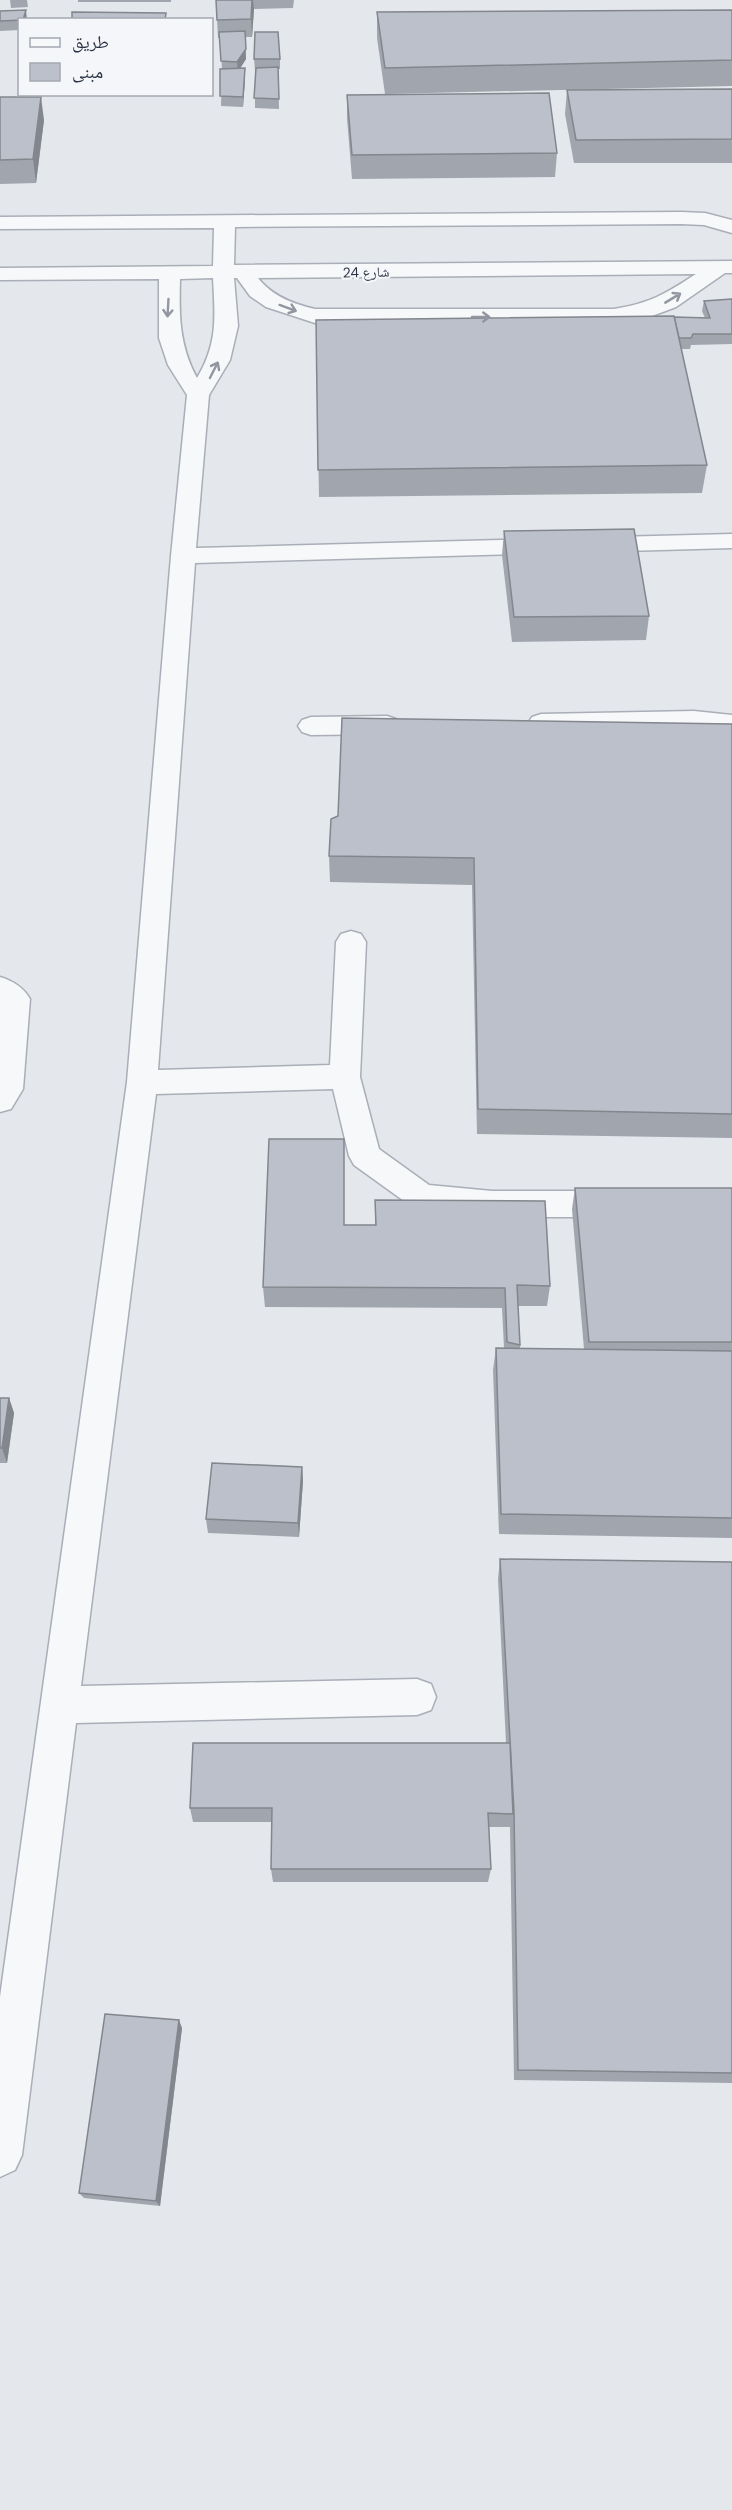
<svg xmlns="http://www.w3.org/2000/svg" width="732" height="2510" font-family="'DM Sans','Noto Naskh Arabic',sans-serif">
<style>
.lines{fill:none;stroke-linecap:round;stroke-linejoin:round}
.minor-casing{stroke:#a9aeb7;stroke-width:3}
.minor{fill:#f7f8fa;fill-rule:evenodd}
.wall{fill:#a1a5ae}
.shaded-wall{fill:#83868d}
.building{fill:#bbc0ca;stroke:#83868d;stroke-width:1.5}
.oneway{stroke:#9196a0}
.labels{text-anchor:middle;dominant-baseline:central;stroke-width:4.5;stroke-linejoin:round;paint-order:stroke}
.far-street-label{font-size:14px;fill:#2b3445;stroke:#f4f6f9}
</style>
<rect width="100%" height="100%" fill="#e4e7ec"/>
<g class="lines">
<defs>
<g id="minor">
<path d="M 681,212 L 705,213 L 732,220 L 732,233 L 704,225 L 681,224 L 235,227 L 234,265 L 732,261 L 732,273 L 725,273 L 676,307 L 652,316 L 614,323 L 315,323 L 266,307 L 250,296 L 237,278 L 234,278 L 238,326 L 230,360 L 209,395 L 196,548 L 732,534 L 732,548 L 195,563 L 158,1070 L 330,1065 L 336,942 L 341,934 L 351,931 L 361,934 L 366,942 L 360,1077 L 379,1149 L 429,1185 L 492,1191 L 617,1191 L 628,1195 L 633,1204 L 628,1213 L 617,1217 L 492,1217 L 422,1210 L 411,1206 L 354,1165 L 349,1156 L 333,1089 L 156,1094 L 81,1686 L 417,1679 L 431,1684 L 436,1697 L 431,1710 L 417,1715 L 76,1723 L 22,2155 L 15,2170 L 0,2177 L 0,1997 L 127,1082 L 171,556 L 187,395 L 168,365 L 159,338 L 159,279 L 0,280 L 0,268 L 213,266 L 214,228 L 0,229 L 0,217 ZM 696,274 C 665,294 651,303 614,309 L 315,309 C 293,304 272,296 258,278 ZM 213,278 C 215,317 218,343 197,378 C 179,345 179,315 180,279 Z"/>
<path d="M 694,711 L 732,715 L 732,733 L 694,729 L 541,732 L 532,729 L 528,723 L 532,717 L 541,714 Z"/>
<path d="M 387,716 L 396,719 L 400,725 L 396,731 L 387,734 L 311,735 L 302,732 L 298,726 L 302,720 L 311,717 Z"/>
<path d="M 0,977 C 13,981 23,987 30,999 L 23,1089 L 11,1109 L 0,1112 Z"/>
</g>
</defs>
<use href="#minor" class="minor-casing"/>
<use href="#minor" class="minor"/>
</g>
<g class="wall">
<path d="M 10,0 L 27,0 L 28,7 L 11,8 Z"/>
<rect x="78" y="0" width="93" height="2"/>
<path d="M 216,0 L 294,0 L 293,8 L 254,9 L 252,37 L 245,37 L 246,59 L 240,68 L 245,68 L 245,78 L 243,107 L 221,106 L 222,69 L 220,38 L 218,38 Z"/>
<path d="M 732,10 L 732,86 L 385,94 L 377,38 L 377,12 Z"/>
<path d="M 0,11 L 20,20 L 20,30 L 0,31 Z"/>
<path d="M 254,59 L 280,59 L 280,69 L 278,69 L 279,109 L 255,108 L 255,70 Z"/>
<path d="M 732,89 L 732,163 L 574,163 L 565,114 L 567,90 Z"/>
<path d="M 347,95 L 557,153 L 555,177 L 352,179 L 347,118 Z"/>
<path d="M 0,97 L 44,120 L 36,183 L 0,184 Z"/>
<path d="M 732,299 L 732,344 L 691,345 L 690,349 L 681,349 L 707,465 L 702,493 L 319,497 L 316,320 L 674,317 L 705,318 L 702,311 L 704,301 Z"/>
<path d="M 504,531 L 649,616 L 646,640 L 512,642 L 502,555 Z"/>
<path d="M 732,724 L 732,1138 L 477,1134 L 472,885 L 330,882 L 329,856 Z"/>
<path d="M 344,1139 L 344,1225 L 375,1225 L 375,1200 L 550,1286 L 547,1306 L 518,1306 L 520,1348 L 584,1349 L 572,1209 L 575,1188 L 732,1188 L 732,1538 L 499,1534 L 493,1370 L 496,1348 L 504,1348 L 502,1308 L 265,1307 L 263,1287 Z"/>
<path d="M 0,1398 L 9,1398 L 14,1413 L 7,1463 L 0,1463 Z"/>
<path d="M 302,1467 L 303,1481 L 299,1537 L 208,1533 L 206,1519 Z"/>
<path d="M 500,1559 L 732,1562 L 732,2083 L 514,2080 L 510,1827 L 489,1827 L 491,1869 L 488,1882 L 273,1882 L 271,1869 L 272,1822 L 193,1822 L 190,1808 L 506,1743 L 498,1579 Z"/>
<path d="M 182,2028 L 160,2206 L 84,2198 L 79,2193 Z"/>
</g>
<g class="shaded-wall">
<path d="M 252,0 L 253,0 L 254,9 L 252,37 L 251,19 Z"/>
<path d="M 26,10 L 27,20 L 23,20 Z"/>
<path d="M 245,31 L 246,59 L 238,72 L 237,62 Z"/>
<path d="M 245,68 L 245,78 L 243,107 L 243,97 Z"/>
<path d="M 41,97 L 44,120 L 36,183 L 33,159 Z"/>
<path d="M 9,1398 L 14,1413 L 7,1463 L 2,1448 Z"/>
<path d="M 302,1467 L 303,1481 L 299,1537 L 298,1523 Z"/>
<path d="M 179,2020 L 182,2028 L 160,2206 L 156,2201 Z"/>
</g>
<g class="building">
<path d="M 216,0 L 252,0 L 251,19 L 217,20 Z"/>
<path d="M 26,10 L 23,20 L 0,21 L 0,11 Z"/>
<path d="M 732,10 L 732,60 L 385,68 L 377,12 Z"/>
<path d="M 72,12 L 166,13 L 165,20 L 72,20 Z"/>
<path d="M 245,31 L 246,49 L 237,62 L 221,61 L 219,32 Z"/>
<path d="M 255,32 L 278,32 L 280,59 L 254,59 Z"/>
<path d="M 278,67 L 279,99 L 254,98 L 256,68 Z"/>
<path d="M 245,68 L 243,97 L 220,96 L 220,69 Z"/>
<path d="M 732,89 L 732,139 L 576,140 L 567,90 Z"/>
<path d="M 549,93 L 557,153 L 352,155 L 347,95 Z"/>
<path d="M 0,97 L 41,97 L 33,159 L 0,160 Z"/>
<path d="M 732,299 L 732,334 L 693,334 L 691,338 L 679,338 L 674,317 L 710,318 L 704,301 Z"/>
<path d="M 674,316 L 707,465 L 318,470 L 316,320 Z"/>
<path d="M 634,529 L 649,616 L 514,617 L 504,531 Z"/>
<path d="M 342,718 L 732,724 L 732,1114 L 478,1109 L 474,858 L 329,856 L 331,819 L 338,816 Z"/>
<path d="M 269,1139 L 344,1139 L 344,1225 L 376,1225 L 375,1200 L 545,1201 L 550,1286 L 517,1285 L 520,1345 L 507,1342 L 505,1288 L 263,1287 Z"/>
<path d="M 575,1188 L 732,1188 L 732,1342 L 589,1342 Z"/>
<path d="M 496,1348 L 732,1351 L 732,1518 L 501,1514 Z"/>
<path d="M 0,1398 L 9,1398 L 2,1448 L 0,1448 Z"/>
<path d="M 212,1463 L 302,1467 L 298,1523 L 206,1519 Z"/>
<path d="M 500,1559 L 732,1562 L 732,2073 L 518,2070 L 514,1812 Z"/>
<path d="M 193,1743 L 510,1743 L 513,1814 L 488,1813 L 491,1869 L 271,1869 L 272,1808 L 190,1808 Z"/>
<path d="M 105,2014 L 179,2020 L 156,2201 L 79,2193 Z"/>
</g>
<defs><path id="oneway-shaft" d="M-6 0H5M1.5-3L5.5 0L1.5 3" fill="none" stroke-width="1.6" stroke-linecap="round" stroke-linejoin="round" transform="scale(1.5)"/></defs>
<g class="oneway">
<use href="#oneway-shaft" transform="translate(673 298) rotate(-31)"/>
<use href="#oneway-shaft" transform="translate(168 308) rotate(93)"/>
<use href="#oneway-shaft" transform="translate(288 308) rotate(20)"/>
<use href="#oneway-shaft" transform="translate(481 317)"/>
<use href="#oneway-shaft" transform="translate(214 370) rotate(-63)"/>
</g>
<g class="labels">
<g class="far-street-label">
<text transform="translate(366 272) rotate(-1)">شارع 24</text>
</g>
</g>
<rect x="18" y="18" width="195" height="78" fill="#f4f6f9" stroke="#a4a8b1" stroke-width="1.5"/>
<rect x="30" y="38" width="30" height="9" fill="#f7f8fa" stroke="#a4a8b1" stroke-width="1.5"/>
<text x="72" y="48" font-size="18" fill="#2b3445">طريق</text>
<rect x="30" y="63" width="30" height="18" fill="#bbc0ca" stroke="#a4a8b1" stroke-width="1.5"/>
<text x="72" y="78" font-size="18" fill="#2b3445">مبنى</text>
</svg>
